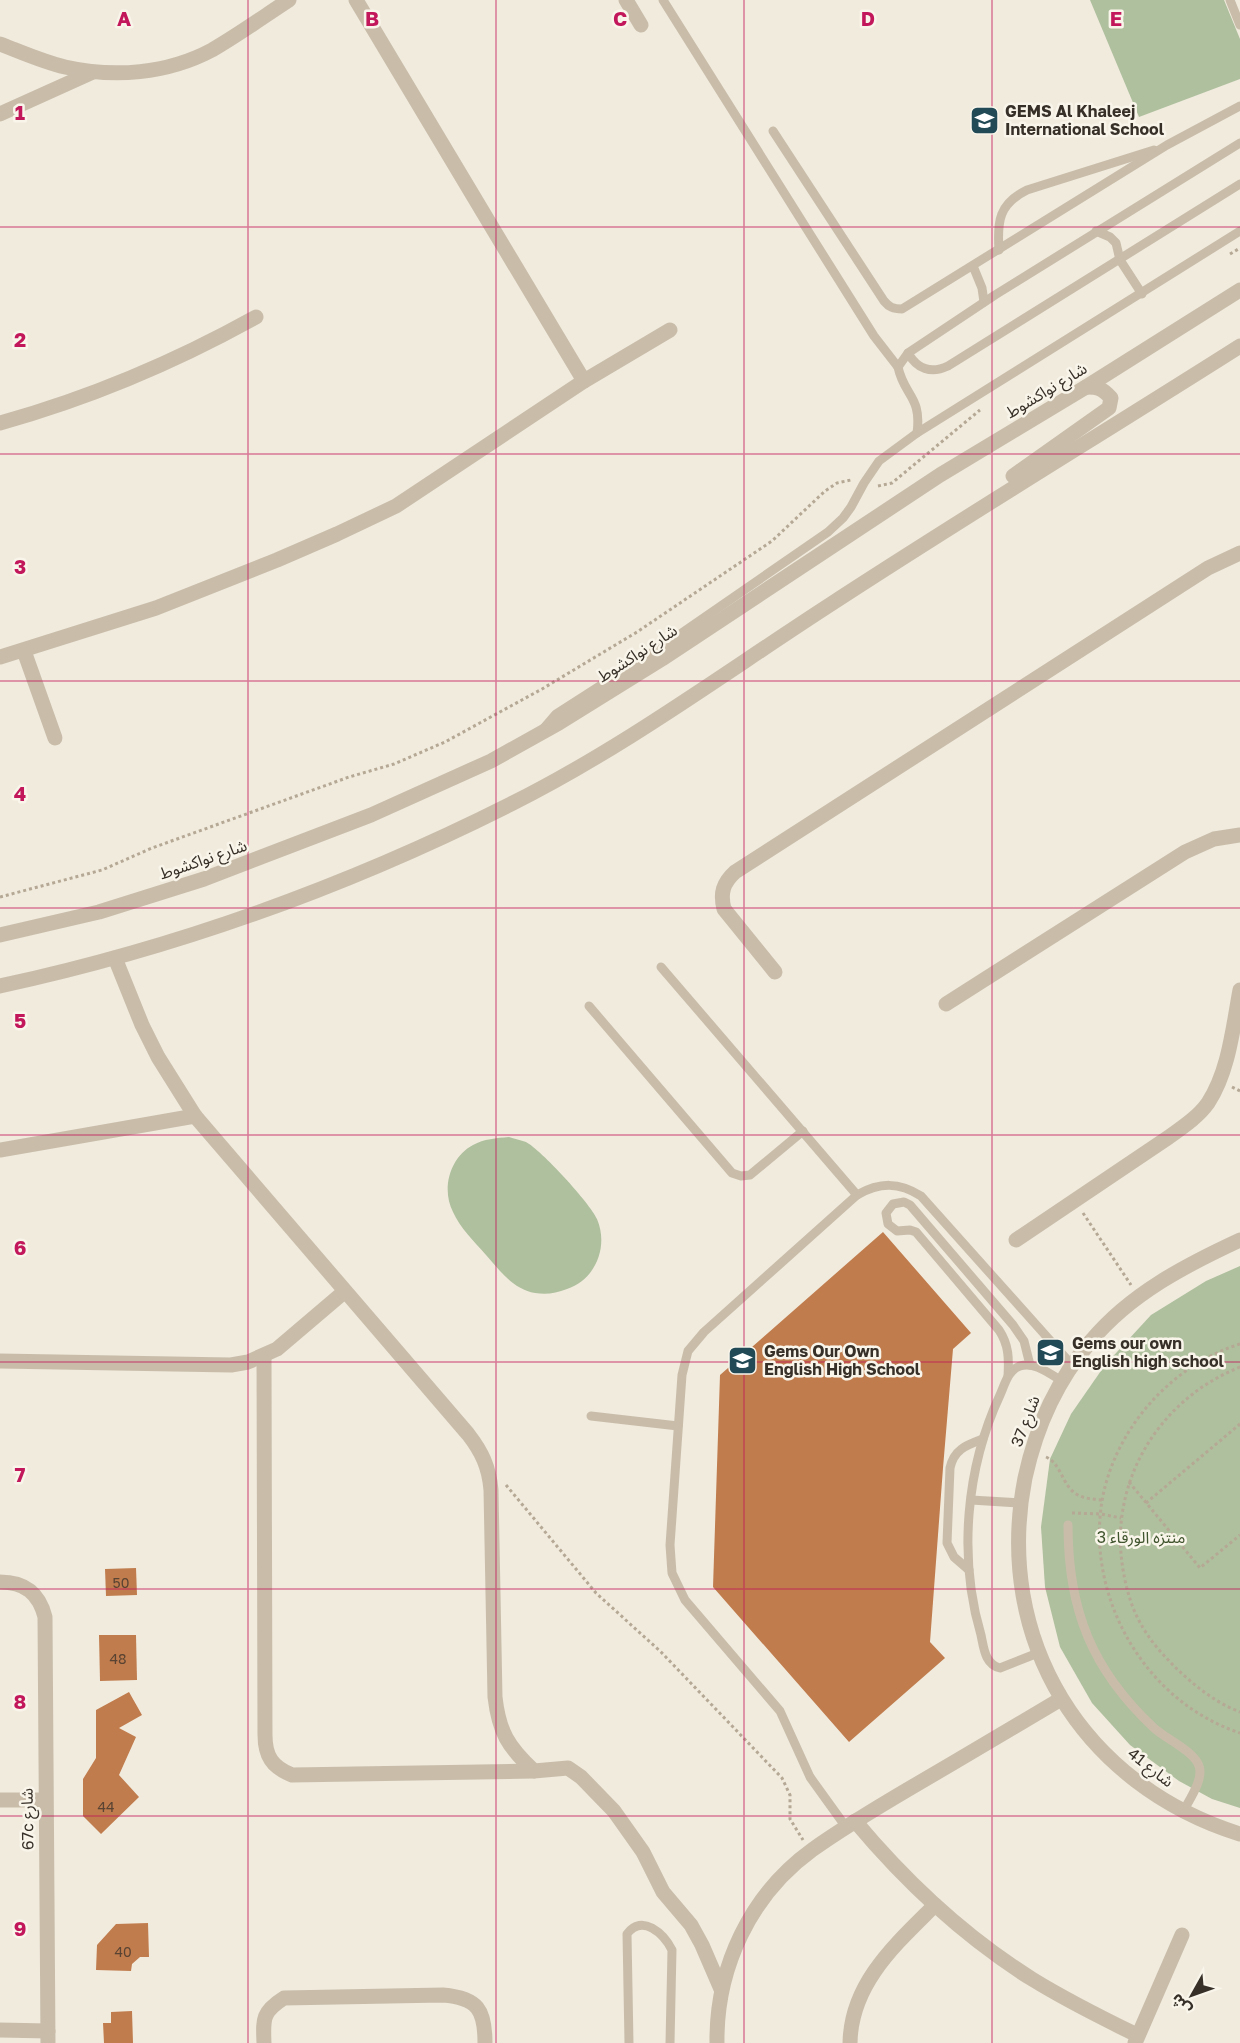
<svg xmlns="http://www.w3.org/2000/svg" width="1240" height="2043" font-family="'Golos Text','Noto Sans Arabic',sans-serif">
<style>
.green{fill:#afc09e}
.building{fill:#c07c4d}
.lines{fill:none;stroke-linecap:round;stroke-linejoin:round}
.path{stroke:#b5a894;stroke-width:3;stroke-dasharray:3 3;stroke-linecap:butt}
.service{stroke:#c9bdaa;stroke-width:9}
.minor{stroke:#c9bdaa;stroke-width:15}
.tertiary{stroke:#c9bdaa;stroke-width:15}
.grid{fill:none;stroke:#c2185b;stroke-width:1.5;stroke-opacity:0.55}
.labels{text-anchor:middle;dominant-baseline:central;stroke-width:5;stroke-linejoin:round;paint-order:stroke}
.number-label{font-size:14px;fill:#594332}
.poi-label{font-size:16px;font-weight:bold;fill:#373029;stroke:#f9f5ea;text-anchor:start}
.street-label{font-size:16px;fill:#373029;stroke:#f9f5ea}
.park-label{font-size:16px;fill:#40542e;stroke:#f9f5ea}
.grid-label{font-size:20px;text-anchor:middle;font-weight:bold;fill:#c2185b;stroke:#f9f5ea;stroke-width:5;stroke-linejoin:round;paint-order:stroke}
</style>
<rect width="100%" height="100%" fill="#f1ebde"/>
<g class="green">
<path d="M 1090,0 L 1224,0 L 1240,39 L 1240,79 L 1139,117 Z"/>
<path d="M 509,1137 C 514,1139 521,1140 526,1142 C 541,1150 590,1203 597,1219 C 609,1247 595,1280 567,1289 C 556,1293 547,1295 535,1293 C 513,1289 500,1271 486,1255 C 474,1241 460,1228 453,1212 C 441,1189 450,1157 473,1145 C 484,1139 496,1138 509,1137 Z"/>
<path d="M 1240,1266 L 1240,1808 L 1212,1799 L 1179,1781 L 1130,1745 L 1092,1703 L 1060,1647 L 1045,1587 L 1041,1527 L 1050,1459 L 1071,1414 L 1105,1365 L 1151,1315 L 1206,1281 Z"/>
</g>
<g class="building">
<path d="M 883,1232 L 971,1333 L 953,1349 L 943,1468 L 930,1642 L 945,1658 L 849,1742 L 713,1587 L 720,1375 Z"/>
<path d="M 136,1568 L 137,1595 L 106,1596 L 105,1569 Z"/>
<path d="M 99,1635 L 136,1635 L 137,1680 L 100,1681 Z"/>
<path d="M 129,1692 L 142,1715 L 119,1728 L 136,1737 L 119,1775 L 139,1797 L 101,1834 L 83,1816 L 83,1779 L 96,1758 L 96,1710 Z"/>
<path d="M 148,1923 L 149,1957 L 140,1957 L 132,1964 L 131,1971 L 96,1970 L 97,1945 L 116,1924 Z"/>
<path d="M 132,2011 L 133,2043 L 104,2043 L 103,2023 L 111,2023 L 111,2012 Z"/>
</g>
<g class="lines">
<g class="path">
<path d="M 1230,254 L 1240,248"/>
<path d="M 878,486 L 892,483 L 980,410"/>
<path d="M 0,897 L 102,870 L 152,848 L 349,777 L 394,764 L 445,742 L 542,689 L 637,632 L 772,541 L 825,491 L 837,483 L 851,480"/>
<path d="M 1232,1087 L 1240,1091"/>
<path d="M 1083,1213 L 1131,1285"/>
<path d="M 1240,1344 C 1171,1365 1114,1430 1102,1501 C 1086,1599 1146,1702 1240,1733"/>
<path d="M 1240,1367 C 1157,1400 1106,1486 1124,1575 C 1127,1592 1133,1611 1142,1626 C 1151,1642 1164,1656 1177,1669 C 1195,1686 1216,1703 1240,1712"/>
<path d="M 1046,1457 C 1062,1464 1062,1487 1078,1495 C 1085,1499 1094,1499 1102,1500"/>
<path d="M 1129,1482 L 1200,1568 L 1240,1535"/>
<path d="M 506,1485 L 596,1593 L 661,1652 L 782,1778 L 790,1795 L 790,1819 L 803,1840"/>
<path d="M 1146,1503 L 1240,1424"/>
<path d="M 1072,1513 L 1101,1514 L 1121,1518"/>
</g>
<g class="service">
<path d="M 663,0 L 874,336 L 898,367"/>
<path d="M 1230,0 L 1240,25"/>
<path d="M 773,131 L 884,301 C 889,307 893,309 902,309 L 1167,145 L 1240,106"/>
<path d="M 1096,231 L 1110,237 L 1116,243 L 1120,260 L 1142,294"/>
<path d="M 999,250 C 997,221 999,204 1027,190 L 1154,150"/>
<path d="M 973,266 L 982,288 L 984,302"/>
<path d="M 908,353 C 917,369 931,374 948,366 L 1240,184"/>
<path d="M 917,433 C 922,396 904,396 898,367 L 908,353 L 995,295 L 1240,143"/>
<path d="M 544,728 L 556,714 L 676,637 L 828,532 L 843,518 L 851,507 L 864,483 L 879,461 L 917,433 L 1240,231"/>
<path d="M 661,967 L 857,1195"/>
<path d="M 589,1006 L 732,1173 L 741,1176 L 750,1175 L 803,1131"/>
<path d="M 1008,1376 C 1009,1359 1009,1345 999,1330 L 916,1232 L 910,1230 L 897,1231 L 888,1224 L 886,1213 L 893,1204 L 904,1202 L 910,1205 L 1013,1325 L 1024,1341 L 1030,1365"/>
<path d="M 591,1416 L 678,1426"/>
<path d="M 971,1500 L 1020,1503"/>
<path d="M 1068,1525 C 1068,1610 1092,1670 1154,1728 C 1166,1739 1194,1751 1199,1766 C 1204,1779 1189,1800 1183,1812"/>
<path d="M 969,1570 L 954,1557 L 947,1543 L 950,1468 C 954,1449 967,1445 983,1439"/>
<path d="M 1038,1653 L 1000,1668 C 985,1664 984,1649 981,1635 C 958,1557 966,1468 1000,1395 C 1005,1384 1008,1370 1020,1366 C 1034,1361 1050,1374 1062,1381"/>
<path d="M 846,1827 L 810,1777 L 780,1711 L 685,1600 L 672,1573 L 670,1545 L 682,1375 L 688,1351 L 704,1332 L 857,1195 C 880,1182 899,1182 921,1196 L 1072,1365"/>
<path d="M 629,2043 L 627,1934 C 642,1913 664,1934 672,1950 L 670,2043"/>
</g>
<g class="minor">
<path d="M 356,0 L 584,381 L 670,330"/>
<path d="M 626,0 L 641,25"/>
<path d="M 0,44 C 21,52 43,62 65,67 C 114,78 167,74 212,50 C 238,35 263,17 289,0"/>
<path d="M 0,114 L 93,72"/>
<path d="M 0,423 C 90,398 175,362 256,317"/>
<path d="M 24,651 L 55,738"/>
<path d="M 0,657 L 156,608 L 277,560 L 337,534 L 396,506 L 584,381"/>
<path d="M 115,958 L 142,1025 L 158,1057 L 195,1116 L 468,1434 C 482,1452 489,1467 491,1490 L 495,1697 C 499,1732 508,1747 534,1771"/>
<path d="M 775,972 L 724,909 C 720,893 723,883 735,872 L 1208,568 L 1240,553"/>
<path d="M 946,1004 L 1185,852 L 1214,839 L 1240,835"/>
<path d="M 0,1150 L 195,1116"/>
<path d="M 1016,1240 L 1169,1137 C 1183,1127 1198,1117 1208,1103 C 1229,1071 1233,1027 1240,990"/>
<path d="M 264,1357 L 265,1735 C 265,1756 272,1767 292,1775 L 534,1771 L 568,1768 L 581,1777 L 614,1811 L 643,1852 L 663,1892 L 691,1925 L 702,1945 L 721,1989"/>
<path d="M 0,1361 L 231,1365 L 248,1362 L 277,1349 L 344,1292"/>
<path d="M 0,1582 C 25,1582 39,1593 45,1617 L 48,2043"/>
<path d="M 0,1800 L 45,1800"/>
<path d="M 855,1821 C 906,1882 965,1937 1032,1979 C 1066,2000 1102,2018 1137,2035"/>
<path d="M 0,2030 L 48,2031"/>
<path d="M 264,2043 C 263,2019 262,2012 284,1998 L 443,1995 C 478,1998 485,2010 485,2043"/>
<path d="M 717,2043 C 716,1968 750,1895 812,1850 C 844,1827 878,1807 912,1787 C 962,1758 1012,1728 1061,1699"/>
<path d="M 850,2043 C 851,1983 896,1944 935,1905"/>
<path d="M 1135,2043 L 1182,1935"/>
</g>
<g class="tertiary">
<path d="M 1013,476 L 1109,408 L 1111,398 C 1103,389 1099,387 1086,387"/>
<path d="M 0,935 L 99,912 L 204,879 L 371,815 L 491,761 L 559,723 L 662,659 L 940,475 L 1086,387 L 1240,290"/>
<path d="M 0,986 C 176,948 350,885 511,804 C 623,748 723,674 828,606 C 964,517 1103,433 1240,346"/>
<path d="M 1240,1240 C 1186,1265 1130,1294 1091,1341 C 1057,1380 1036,1427 1025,1478 C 993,1640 1083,1785 1240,1834"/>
</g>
</g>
<path class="grid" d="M 248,0 L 248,2043M 496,0 L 496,2043M 744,0 L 744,2043M 992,0 L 992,2043M 0,227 L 1240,227M 0,454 L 1240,454M 0,681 L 1240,681M 0,908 L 1240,908M 0,1135 L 1240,1135M 0,1362 L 1240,1362M 0,1589 L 1240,1589M 0,1816 L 1240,1816"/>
<defs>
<symbol id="school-square" viewBox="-11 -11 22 22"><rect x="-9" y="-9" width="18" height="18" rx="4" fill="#214a56" stroke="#f9f5ea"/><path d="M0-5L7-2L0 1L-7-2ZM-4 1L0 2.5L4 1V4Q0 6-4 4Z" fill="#fff"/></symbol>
</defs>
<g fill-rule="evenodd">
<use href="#school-square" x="968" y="104" width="33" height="33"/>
<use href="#school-square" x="1034" y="1336" width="33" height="33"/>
<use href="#school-square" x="726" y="1344" width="33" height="33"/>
</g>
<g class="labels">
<g class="number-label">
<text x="121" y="1582">50</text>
<text x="118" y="1658">48</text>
<text x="106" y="1806">44</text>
<text x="123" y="1951">40</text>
</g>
<g class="poi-label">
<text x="1005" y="111">GEMS Al Khaleej<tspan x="1005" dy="18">International School</tspan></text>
<text x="1072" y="1343">Gems our own<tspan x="1072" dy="18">English high school</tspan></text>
<text x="764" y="1351">Gems Our Own<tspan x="764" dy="18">English High School</tspan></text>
</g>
<g class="street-label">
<text transform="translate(1046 390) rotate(-31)">شارع نواكشوط</text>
<text transform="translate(637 653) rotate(-33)">شارع نواكشوط</text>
<text transform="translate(203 859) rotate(-19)">شارع نواكشوط</text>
<text transform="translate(1025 1421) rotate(-69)">شارع 37</text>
<text transform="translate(1151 1767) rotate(38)">شارع 41</text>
<text transform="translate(27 1819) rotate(-91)">67c شارع</text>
</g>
<g class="park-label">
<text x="1141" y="1537">منتزه الورقاء 3</text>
</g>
</g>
<g class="grid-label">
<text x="124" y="26">A</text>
<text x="372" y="26">B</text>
<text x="620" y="26">C</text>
<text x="868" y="26">D</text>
<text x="1116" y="26">E</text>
<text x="20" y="120">1</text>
<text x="20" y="347">2</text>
<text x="20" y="574">3</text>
<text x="20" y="801">4</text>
<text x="20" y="1028">5</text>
<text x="20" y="1255">6</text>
<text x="20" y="1482">7</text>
<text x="20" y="1709">8</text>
<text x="20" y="1936">9</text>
</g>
<g transform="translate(1192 1995) rotate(230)" stroke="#f9f5ea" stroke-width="4.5" paint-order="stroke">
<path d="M0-4.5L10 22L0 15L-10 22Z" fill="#373029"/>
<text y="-9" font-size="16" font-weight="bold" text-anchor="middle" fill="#373029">ش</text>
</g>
</svg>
